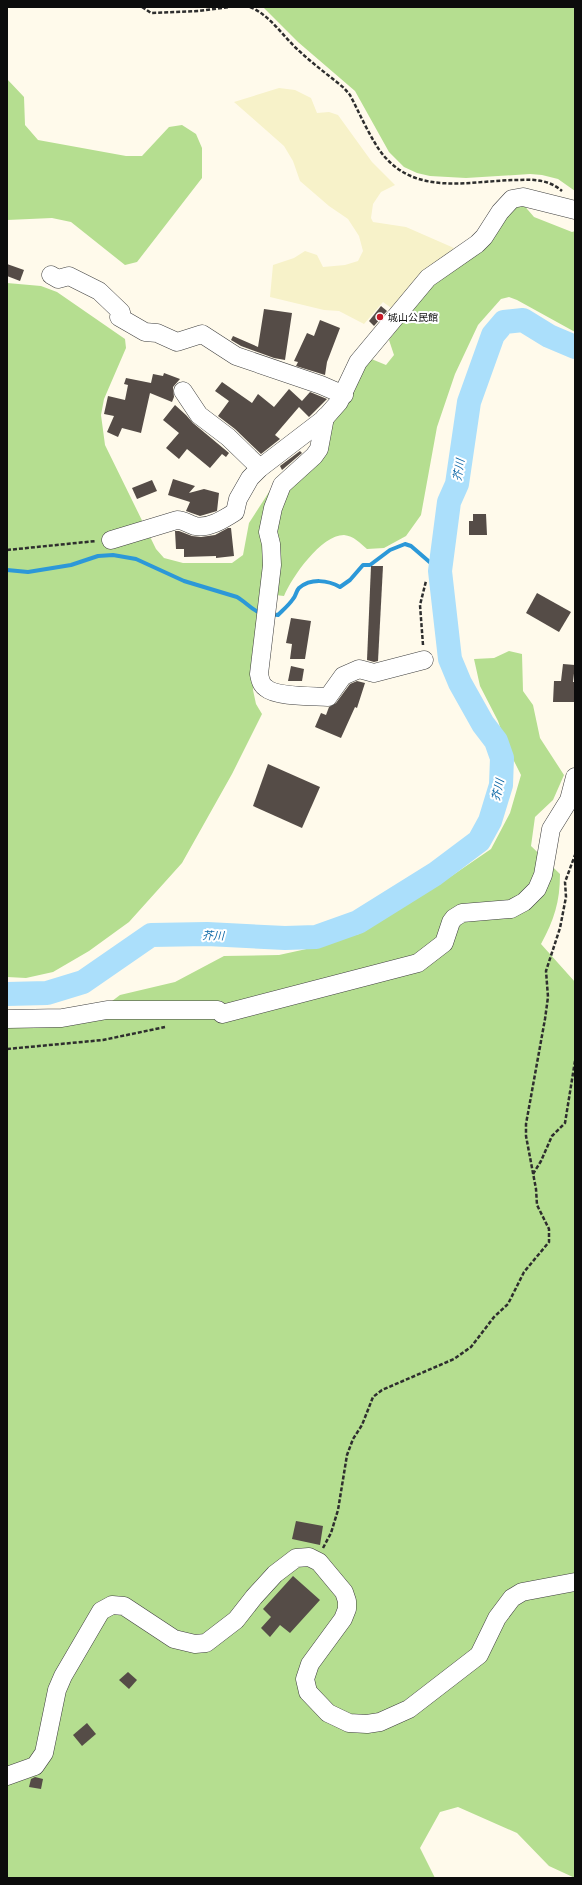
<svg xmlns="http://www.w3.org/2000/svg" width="582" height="1885" font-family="'Source Serif 4','Noto Sans JP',serif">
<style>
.farmland{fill:#f7f2c9}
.forest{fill:#b5de90}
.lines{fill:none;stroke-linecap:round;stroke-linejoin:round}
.stream{stroke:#2c98d8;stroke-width:4}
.river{stroke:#abdffb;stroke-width:24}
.building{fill:#554c47}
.minor-casing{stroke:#3f3f3f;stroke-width:19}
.path{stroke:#2e2e2e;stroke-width:2.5;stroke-dasharray:4 2;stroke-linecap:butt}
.minor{stroke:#fff;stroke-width:18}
.poi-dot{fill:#c61a27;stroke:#fff;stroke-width:1.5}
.labels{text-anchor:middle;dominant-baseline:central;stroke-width:4;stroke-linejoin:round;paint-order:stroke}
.poi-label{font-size:10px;fill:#0c0c0c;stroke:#fff;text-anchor:start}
.water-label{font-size:11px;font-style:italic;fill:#0c67a6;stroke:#fff}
</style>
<rect width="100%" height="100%" fill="#fffaeb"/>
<path class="farmland" d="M 279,88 L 295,90 L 311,98 L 317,113 L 329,112 L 338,115 L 372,162 L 395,185 L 381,192 L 373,204 L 371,218 L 373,222 L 406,227 L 454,248 L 429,269 L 394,310 L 383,302 L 364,324 L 339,311 L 324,310 L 270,297 L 273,265 L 294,258 L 305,251 L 317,255 L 323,267 L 345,265 L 358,261 L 363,251 L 359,236 L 348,219 L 329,206 L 300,181 L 293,161 L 284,146 L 234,102 Z"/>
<g class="forest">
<path d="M 263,7 L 575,7 L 575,191 L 558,179 L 542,175 L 530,174 L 466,178 L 430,176 L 417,173 L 404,167 L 389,152 L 355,91 L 298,42 Z"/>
<path d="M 7,79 L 24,97 L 25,125 L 38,140 L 126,156 L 142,156 L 169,127 L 182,125 L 196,134 L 202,148 L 202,178 L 137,262 L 125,265 L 71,222 L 52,218 L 7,220 Z"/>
<path d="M 515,203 L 522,203 L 534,217 L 572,232 L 575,231 L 575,332 L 517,300 L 509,297 L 501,299 L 478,325 L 455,374 L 437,427 L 421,515 L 406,536 L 384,548 L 367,549 C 360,543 354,536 344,535 C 321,535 292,577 284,596 L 275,595 L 274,526 L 280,508 L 295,478 L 330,425 L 369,358 L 386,365 L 394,355 L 389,340 L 431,283 Z"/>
<path d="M 7,283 L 41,286 L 57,292 L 125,339 L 126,348 L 104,399 L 101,415 L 105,445 L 156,549 L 164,558 L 183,563 L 232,563 L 243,555 L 249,523 L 269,492 L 264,595 L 253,690 L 256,704 L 262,714 L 232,774 L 182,863 L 129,922 L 89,951 L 53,972 L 26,978 L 7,977 Z"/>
<path d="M 509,651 L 522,654 L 523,691 L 533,705 L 540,738 L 564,775 L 553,800 L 535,817 L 531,846 L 560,874 C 560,902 554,920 541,944 L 575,982 L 575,1878 L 549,1866 L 517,1833 L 458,1807 L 440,1812 L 420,1848 L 435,1878 L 7,1878 L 7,1023 L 91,1017 L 120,995 L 175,982 L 224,956 L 279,955 L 311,948 L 359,934 L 453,875 L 491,849 L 510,813 L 521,775 L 507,747 L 498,721 L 480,686 L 474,659 L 494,658 Z"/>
</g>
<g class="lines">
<g class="stream">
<path d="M 7,570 L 28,572 L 71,565 L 98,556 L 113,555 L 136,559 L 184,581 L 237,597 C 246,602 251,610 261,613"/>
<path d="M 270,614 L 278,615 C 283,610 289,605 293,599 C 296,596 296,591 299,588 C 311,578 328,580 340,587 L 350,580 L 363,565 L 370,565 L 390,550 L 405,544 L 411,546 L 440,571"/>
</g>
<path class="river" d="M 7,994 L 47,993 L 83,982 L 151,935 L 207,934 L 285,938 L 316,937 L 358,922 L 435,874 L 479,841 L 490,821 L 501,785 L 502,758 L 496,741 L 483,724 L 460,683 L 450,659 L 440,571 L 449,502 L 457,484 L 469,402 L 493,335 L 504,322 L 523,320 L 549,336 L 575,347"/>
</g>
<g class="building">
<path d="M 7,264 L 24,270 L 20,281 L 7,276 Z"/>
<path d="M 381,306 L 387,311 L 374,326 L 369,321 Z"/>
<path d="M 264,309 L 292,313 L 285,360 L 274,358 L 241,346 L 231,340 L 233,336 L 258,347 Z"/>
<path d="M 320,320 L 340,328 L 327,362 L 325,375 L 296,366 L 298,362 L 294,361 L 307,333 L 314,336 Z"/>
<path d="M 164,373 L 180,379 L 173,387 L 174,397 L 172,402 L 150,393 L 141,433 L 122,428 L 118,437 L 107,432 L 114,416 L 104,414 L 108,396 L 125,400 L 128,385 L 124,384 L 126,378 L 151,383 L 153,374 L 163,376 Z"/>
<path d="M 222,382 L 252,403 L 258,394 L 274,407 L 289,389 L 302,401 L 310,392 L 327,399 L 309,417 L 299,407 L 275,435 L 280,439 L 261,454 L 235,429 L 218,416 L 229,401 L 215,391 Z"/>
<path d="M 175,405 L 186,415 L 193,423 L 229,453 L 226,457 L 222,454 L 210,468 L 187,449 L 179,459 L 166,448 L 179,433 L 163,420 Z"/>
<path d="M 300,451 L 302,453 L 282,470 L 280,466 Z"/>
<path d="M 173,479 L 195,486 L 189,493 L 204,489 L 219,493 L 217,511 L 200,516 L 186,511 L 190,502 L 168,495 Z"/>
<path d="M 152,480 L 157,491 L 137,499 L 132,488 Z"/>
<path d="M 473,514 L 486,514 L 487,535 L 469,535 L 469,521 L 473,521 Z"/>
<path d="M 228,528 L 231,528 L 234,556 L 216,558 L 216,556 L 184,557 L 184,549 L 176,549 L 175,531 L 179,531 L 192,536 L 201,537 L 215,535 Z"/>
<path d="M 371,566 L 383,566 L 378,661 L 374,662 L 367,660 Z"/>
<path d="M 537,593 L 571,612 L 559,632 L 526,613 Z"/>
<path d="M 291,618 L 311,621 L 305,659 L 290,659 L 292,644 L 286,643 Z"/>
<path d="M 563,664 L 575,665 L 573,682 L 575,682 L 575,702 L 553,702 L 554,681 L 561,681 Z"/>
<path d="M 291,666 L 304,669 L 302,681 L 288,681 Z"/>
<path d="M 357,681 L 365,683 L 357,708 L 355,707 L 341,738 L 315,727 L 321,713 L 326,715 L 329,707 L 336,703 L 350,684 Z"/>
<path d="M 268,764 L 320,787 L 302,828 L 253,806 Z"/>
<path d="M 296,1521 L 323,1526 L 320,1545 L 292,1539 Z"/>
<path d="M 293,1576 L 320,1600 L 290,1633 L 280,1625 L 270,1637 L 261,1628 L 271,1617 L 263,1609 Z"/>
<path d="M 128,1672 L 137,1680 L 129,1689 L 119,1680 Z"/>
<path d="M 87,1723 L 96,1734 L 82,1746 L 73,1735 Z"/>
<path d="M 35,1777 L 43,1779 L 41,1789 L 29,1787 L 31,1779 Z"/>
</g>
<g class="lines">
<defs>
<g id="minor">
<path d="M 51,275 L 58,279 L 69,276 L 99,291 L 121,312 L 119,317 L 145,332 L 157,333 L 177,342 L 202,334 L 236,356 L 321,385 L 344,395"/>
<path d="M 183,391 L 199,415 L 228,437 L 260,468"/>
<path d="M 325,417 L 319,449 L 314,456 L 282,485 L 273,508 L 268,532 L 271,544 L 272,565 L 259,674 C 260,679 261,685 266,688 C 276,697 313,696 328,697 L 343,676 L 359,669 L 374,673 L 424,660"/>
<path d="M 111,540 L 177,520 C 184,520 188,524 195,526 C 209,529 224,519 235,512 L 238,499 L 250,478 L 260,468 L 324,419 L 339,402 L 358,362 L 428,278 L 477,244 L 484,237 L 500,212 L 512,199 L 523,197 L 575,210"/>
<path d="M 7,1019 L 62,1018 L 107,1010 L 218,1010 L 222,1014 L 418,963 L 444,943 L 451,922 L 454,918 L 462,913 L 511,909 L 524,902 L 537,889 L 543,875 L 551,829 L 569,800 L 575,777"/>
<path d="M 7,1776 L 35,1766 L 44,1753 L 57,1690 L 63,1676 L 101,1611 L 112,1605 L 124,1606 L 174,1639 L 195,1644 L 206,1643 L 236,1620 L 254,1597 L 275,1574 L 296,1558 L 309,1557 L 319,1562 L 344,1592 L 347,1601 L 347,1609 L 343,1619 L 310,1664 L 305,1679 L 308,1692 L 328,1713 L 349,1723 L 367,1724 L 380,1722 L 409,1709 L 479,1655 L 497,1618 L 512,1598 L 522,1592 L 575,1582"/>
</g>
</defs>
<use href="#minor" class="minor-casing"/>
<g class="path">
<path d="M 142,7 L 151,13 L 199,11 L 229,7"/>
<path d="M 250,7 C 269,15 280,32 294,46 C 309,61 327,74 344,88 L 350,95 C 359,112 372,142 384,156 C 419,197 472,180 519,180 C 535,179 549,180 562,191"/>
<path d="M 7,550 L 96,541"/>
<path d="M 423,645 L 420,605 L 426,581"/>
<path d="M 7,1049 L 103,1040 L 165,1027"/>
<path d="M 533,1174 L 541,1161 L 552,1136 L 565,1123 L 575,1061"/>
<path d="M 323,1548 L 331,1533 L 338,1510 L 347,1455 L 353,1439 L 362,1425 L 373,1397 L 382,1390 L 454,1359 L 471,1347 L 494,1317 L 508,1304 L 524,1272 L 549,1242 L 549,1229 L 537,1205 L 536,1189 L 526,1136 L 526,1124 L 545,1019 L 548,997 L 546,971 L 560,928 L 566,897 L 565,882 L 575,855"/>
</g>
<use href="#minor" class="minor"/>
</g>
<circle class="poi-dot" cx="380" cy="317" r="4"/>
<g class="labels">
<g class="poi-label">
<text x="388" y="317">城山公民館</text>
</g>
<g class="water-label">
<text transform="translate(459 470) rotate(-81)">芥川</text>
<text transform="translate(498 790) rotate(-78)">芥川</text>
<text transform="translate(213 936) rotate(1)">芥川</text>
</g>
</g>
<rect width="582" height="1885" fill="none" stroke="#0c0c0c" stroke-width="16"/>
</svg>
